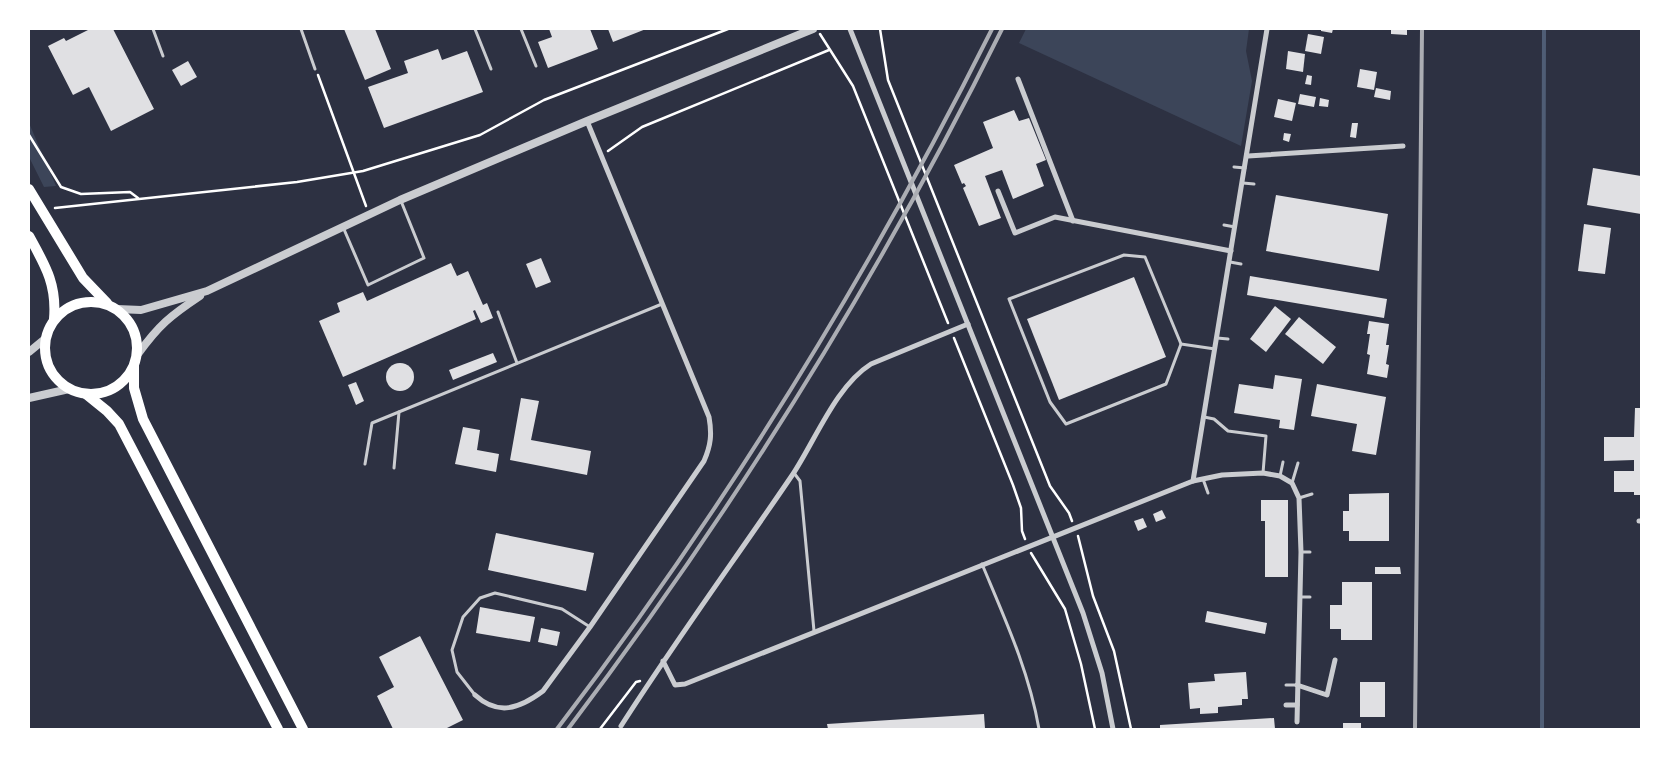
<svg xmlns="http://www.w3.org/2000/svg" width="1670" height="758" font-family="Signika,sans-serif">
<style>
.green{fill:#3c4559}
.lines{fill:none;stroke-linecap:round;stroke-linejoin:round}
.stream{stroke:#4f5d75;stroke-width:4}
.building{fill:#e0e0e3}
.path{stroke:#fff;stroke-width:2.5}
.service{stroke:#caccd0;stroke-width:3}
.minor{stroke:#caccd0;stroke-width:5}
.tertiary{stroke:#caccd0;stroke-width:8}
.primary{stroke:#fff;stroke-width:10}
.rail{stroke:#abadb3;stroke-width:4}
</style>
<rect width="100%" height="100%" fill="#2d3142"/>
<g class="green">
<path d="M 1026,29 L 1249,29 L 1246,51 L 1252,81 L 1241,146 L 1019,43 Z"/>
<path d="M 29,123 L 56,186 L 44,187 L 29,157 Z"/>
</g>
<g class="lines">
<path class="stream" d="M 1542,729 L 1544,29"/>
</g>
<g class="building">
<path d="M 90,29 L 113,29 L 154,109 L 111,131 L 89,87 L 73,95 L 48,46 L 64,38 L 66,41 Z"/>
<path d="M 344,29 L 375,29 L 391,69 L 365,80 Z"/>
<path d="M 549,29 L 590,29 L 598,49 L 548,68 L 538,42 L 552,37 Z"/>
<path d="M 608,29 L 646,29 L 613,42 Z"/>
<path d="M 1321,29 L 1333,29 L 1332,33 L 1321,31 Z"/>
<path d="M 1391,29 L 1407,29 L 1407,35 L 1391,34 Z"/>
<path d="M 1308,34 L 1324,37 L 1321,54 L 1305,51 Z"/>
<path d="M 438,49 L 442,60 L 467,51 L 483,92 L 384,128 L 368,87 L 408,73 L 404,61 Z"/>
<path d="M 1288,51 L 1305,54 L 1303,72 L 1286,69 Z"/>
<path d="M 188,61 L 197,77 L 181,86 L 172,70 Z"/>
<path d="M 1360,69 L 1377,72 L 1374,90 L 1357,87 Z"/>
<path d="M 1307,75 L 1312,76 L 1311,85 L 1305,84 Z"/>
<path d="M 1376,88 L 1391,91 L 1390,100 L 1374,97 Z"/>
<path d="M 1300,94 L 1316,97 L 1314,107 L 1298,104 Z"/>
<path d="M 1320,98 L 1329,100 L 1328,107 L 1319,106 Z"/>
<path d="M 1278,99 L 1296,103 L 1292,121 L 1274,117 Z"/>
<path d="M 1014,110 L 1019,121 L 1029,118 L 1046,160 L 1036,164 L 1044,186 L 1013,199 L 1002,170 L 985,176 L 1001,218 L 979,226 L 963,188 L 966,186 L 964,183 L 962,184 L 954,165 L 993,148 L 983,122 Z"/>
<path d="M 1352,123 L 1358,123 L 1356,138 L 1350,137 Z"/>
<path d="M 1284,133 L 1291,134 L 1289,142 L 1283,140 Z"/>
<path d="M 1593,168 L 1641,176 L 1641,214 L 1587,205 Z"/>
<path d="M 1276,195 L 1388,214 L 1379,271 L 1266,251 Z"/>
<path d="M 1584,224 L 1611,228 L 1605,274 L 1578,271 Z"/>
<path d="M 541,258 L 551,282 L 536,288 L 526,264 Z"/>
<path d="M 451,263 L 457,276 L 468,271 L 483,305 L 487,303 L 493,318 L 481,323 L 475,310 L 473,311 L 476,319 L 343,377 L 319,321 L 340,312 L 337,303 L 363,292 L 367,301 Z"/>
<path d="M 1250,276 L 1387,299 L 1384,318 L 1247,295 Z"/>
<path d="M 1134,277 L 1166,357 L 1059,400 L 1027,319 Z"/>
<path d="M 1275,306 L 1291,319 L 1266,352 L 1250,339 Z"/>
<path d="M 1299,317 L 1336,347 L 1323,364 L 1285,334 Z"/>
<path d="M 1369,321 L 1389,324 L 1386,345 L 1389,345 L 1386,364 L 1389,365 L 1387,378 L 1367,374 L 1370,355 L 1367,354 L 1370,334 L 1367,334 Z"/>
<path d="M 493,353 L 497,362 L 453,380 L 449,370 Z"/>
<circle cx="400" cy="377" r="14"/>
<path d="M 1275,375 L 1302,379 L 1294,430 L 1279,428 L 1280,420 L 1234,413 L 1239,384 L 1273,389 Z"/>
<path d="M 356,382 L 364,401 L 356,405 L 348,385 Z"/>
<path d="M 1317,384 L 1386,397 L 1376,455 L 1352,451 L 1357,424 L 1311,416 Z"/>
<path d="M 521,398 L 539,401 L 531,440 L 591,451 L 587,475 L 510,460 Z"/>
<path d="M 1635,408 L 1641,408 L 1641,495 L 1634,495 L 1634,492 L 1614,492 L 1614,471 L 1634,471 L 1634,460 L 1604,461 L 1604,437 L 1634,437 Z"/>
<path d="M 463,427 L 480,430 L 477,450 L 499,454 L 496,472 L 455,464 Z"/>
<path d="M 1389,493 L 1389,541 L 1349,541 L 1349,531 L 1343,531 L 1343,511 L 1349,511 L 1349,494 Z"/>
<path d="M 1261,500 L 1288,500 L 1288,577 L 1265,577 L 1265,521 L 1261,521 Z"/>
<path d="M 1162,510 L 1166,518 L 1156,522 L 1153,514 Z"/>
<path d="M 1143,518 L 1147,527 L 1138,531 L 1134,521 Z"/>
<path d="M 496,533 L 594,553 L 586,591 L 488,570 Z"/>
<path d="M 1375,567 L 1400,567 L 1401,574 L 1375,574 Z"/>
<path d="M 1342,582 L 1372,582 L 1372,640 L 1341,640 L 1341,629 L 1330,629 L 1330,605 L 1342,605 Z"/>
<path d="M 480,607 L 535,617 L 530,642 L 476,633 Z"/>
<path d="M 1207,611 L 1267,623 L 1265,634 L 1205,622 Z"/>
<path d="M 541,628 L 560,632 L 557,646 L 538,642 Z"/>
<path d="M 420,636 L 463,720 L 445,729 L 393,729 L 377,696 L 394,687 L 379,657 Z"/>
<path d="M 1246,672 L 1248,699 L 1242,699 L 1242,705 L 1218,707 L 1218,713 L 1200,714 L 1200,708 L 1190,709 L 1188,683 L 1215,681 L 1214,674 Z"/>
<rect x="1360" y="682" width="25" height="35"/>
<path d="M 984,714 L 985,729 L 828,729 L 827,724 Z"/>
<path d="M 1274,718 L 1275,729 L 1160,729 L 1160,725 Z"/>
<rect x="1343" y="723" width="18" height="6"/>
</g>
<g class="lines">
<g class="path">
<path d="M 880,29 L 888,80 L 1050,486 L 1069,513 L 1072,521"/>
<path d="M 820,34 L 853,86 L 948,323"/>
<path d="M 318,75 L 366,206"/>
<path d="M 29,135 L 61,187 L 81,194 L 130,192 L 138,198"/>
<path d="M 608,151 L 642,127 L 829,50"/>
<path d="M 55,208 L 297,182 L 363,171 L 480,135 L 544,100 L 728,29"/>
<path d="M 954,338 L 1013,485 L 1021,508 L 1022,531 L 1025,539"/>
<path d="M 1078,536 L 1093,596 L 1114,651 L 1131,729"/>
<path d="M 1031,553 L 1065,609 L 1081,664 L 1095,729"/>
<path d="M 600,729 L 636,682 L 640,681"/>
</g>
<g class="service">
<path d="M 153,29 L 163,56"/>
<path d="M 301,29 L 315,69"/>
<path d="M 475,29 L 491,69"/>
<path d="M 521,29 L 536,66"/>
<path d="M 1234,167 L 1245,168"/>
<path d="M 1243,183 L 1254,184"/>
<path d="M 1224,225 L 1235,227"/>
<path d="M 343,227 L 368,285 L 424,258 L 401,201"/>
<path d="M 1124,255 L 1145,257 L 1181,344 L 1166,384 L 1066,424 L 1050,402 L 1009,299 Z"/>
<path d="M 1230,262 L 1241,264"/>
<path d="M 498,312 L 517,363"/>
<path d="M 1217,338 L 1228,339"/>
<path d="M 1181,344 L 1215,349"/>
<path d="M 1204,417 L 1214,419 L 1228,431 L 1266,436 L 1263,473"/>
<path d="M 365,464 L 372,423 L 662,304"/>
<path d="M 394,468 L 399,412"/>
<path d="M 794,473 L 800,481 L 814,631"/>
<path d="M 1280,476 L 1283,462"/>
<path d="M 1203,479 L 1208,493"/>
<path d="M 1292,483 L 1298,463"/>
<path d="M 1299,498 L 1312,494"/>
<path d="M 1301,552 L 1310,552"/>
<path d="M 982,564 C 1005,619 1029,671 1039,729"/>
<path d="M 1300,597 L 1310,597"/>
<path d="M 1286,685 L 1297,685"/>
<path d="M 475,695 L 457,672 L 452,650 L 463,617 L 480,598 L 495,593 L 562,609 L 590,627"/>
</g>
<g class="minor">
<path d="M 850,29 L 1083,613 L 1102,673 L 1113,729"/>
<path d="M 1018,79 L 1073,221"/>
<path d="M 1248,156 L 1403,146"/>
<path d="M 998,191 L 1015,233 L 1055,217 L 1231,251"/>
<path d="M 1193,481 L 1222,475 L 1263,473 L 1280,476 L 1292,483 L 1299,498 L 1301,552 L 1297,722"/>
<path d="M 1639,521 L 1641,521"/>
<path d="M 663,661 L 675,685 L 685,684 L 1193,481 L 1267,29"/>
<path d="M 1297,685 L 1327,695 L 1335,660"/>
<path d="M 475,695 C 498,716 519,709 543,691 L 590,627 L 704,461 C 711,445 712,434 709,417 L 587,121"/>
<path d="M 1286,705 L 1297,705"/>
<path d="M 621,726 C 676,640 736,558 793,474 C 816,439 836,386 871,364 L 968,324"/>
</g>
<g class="tertiary">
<path d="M 117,309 L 141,310 L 207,291 L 400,200 L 587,121 L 813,29"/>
<path d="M 29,352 L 46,338"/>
<path d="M 138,354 C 159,325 170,316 200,296"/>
<path d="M 29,398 L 69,389"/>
</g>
<g class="primary">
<path d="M 29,189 L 83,278 L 107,303"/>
<path d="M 29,236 C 45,265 57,284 54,319"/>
<circle cx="91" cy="348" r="46"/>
<path d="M 134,366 L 134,388 L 143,419 L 303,729"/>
<path d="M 86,394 L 107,411 L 119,424 L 278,729"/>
</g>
<g class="rail">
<path d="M 557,729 C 724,510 869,275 992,29"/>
<path d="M 568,729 C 734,510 880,276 1002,29"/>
<path d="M 1415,729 L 1422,29"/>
</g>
</g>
<rect width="1670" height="758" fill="none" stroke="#ffffff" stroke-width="60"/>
</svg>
